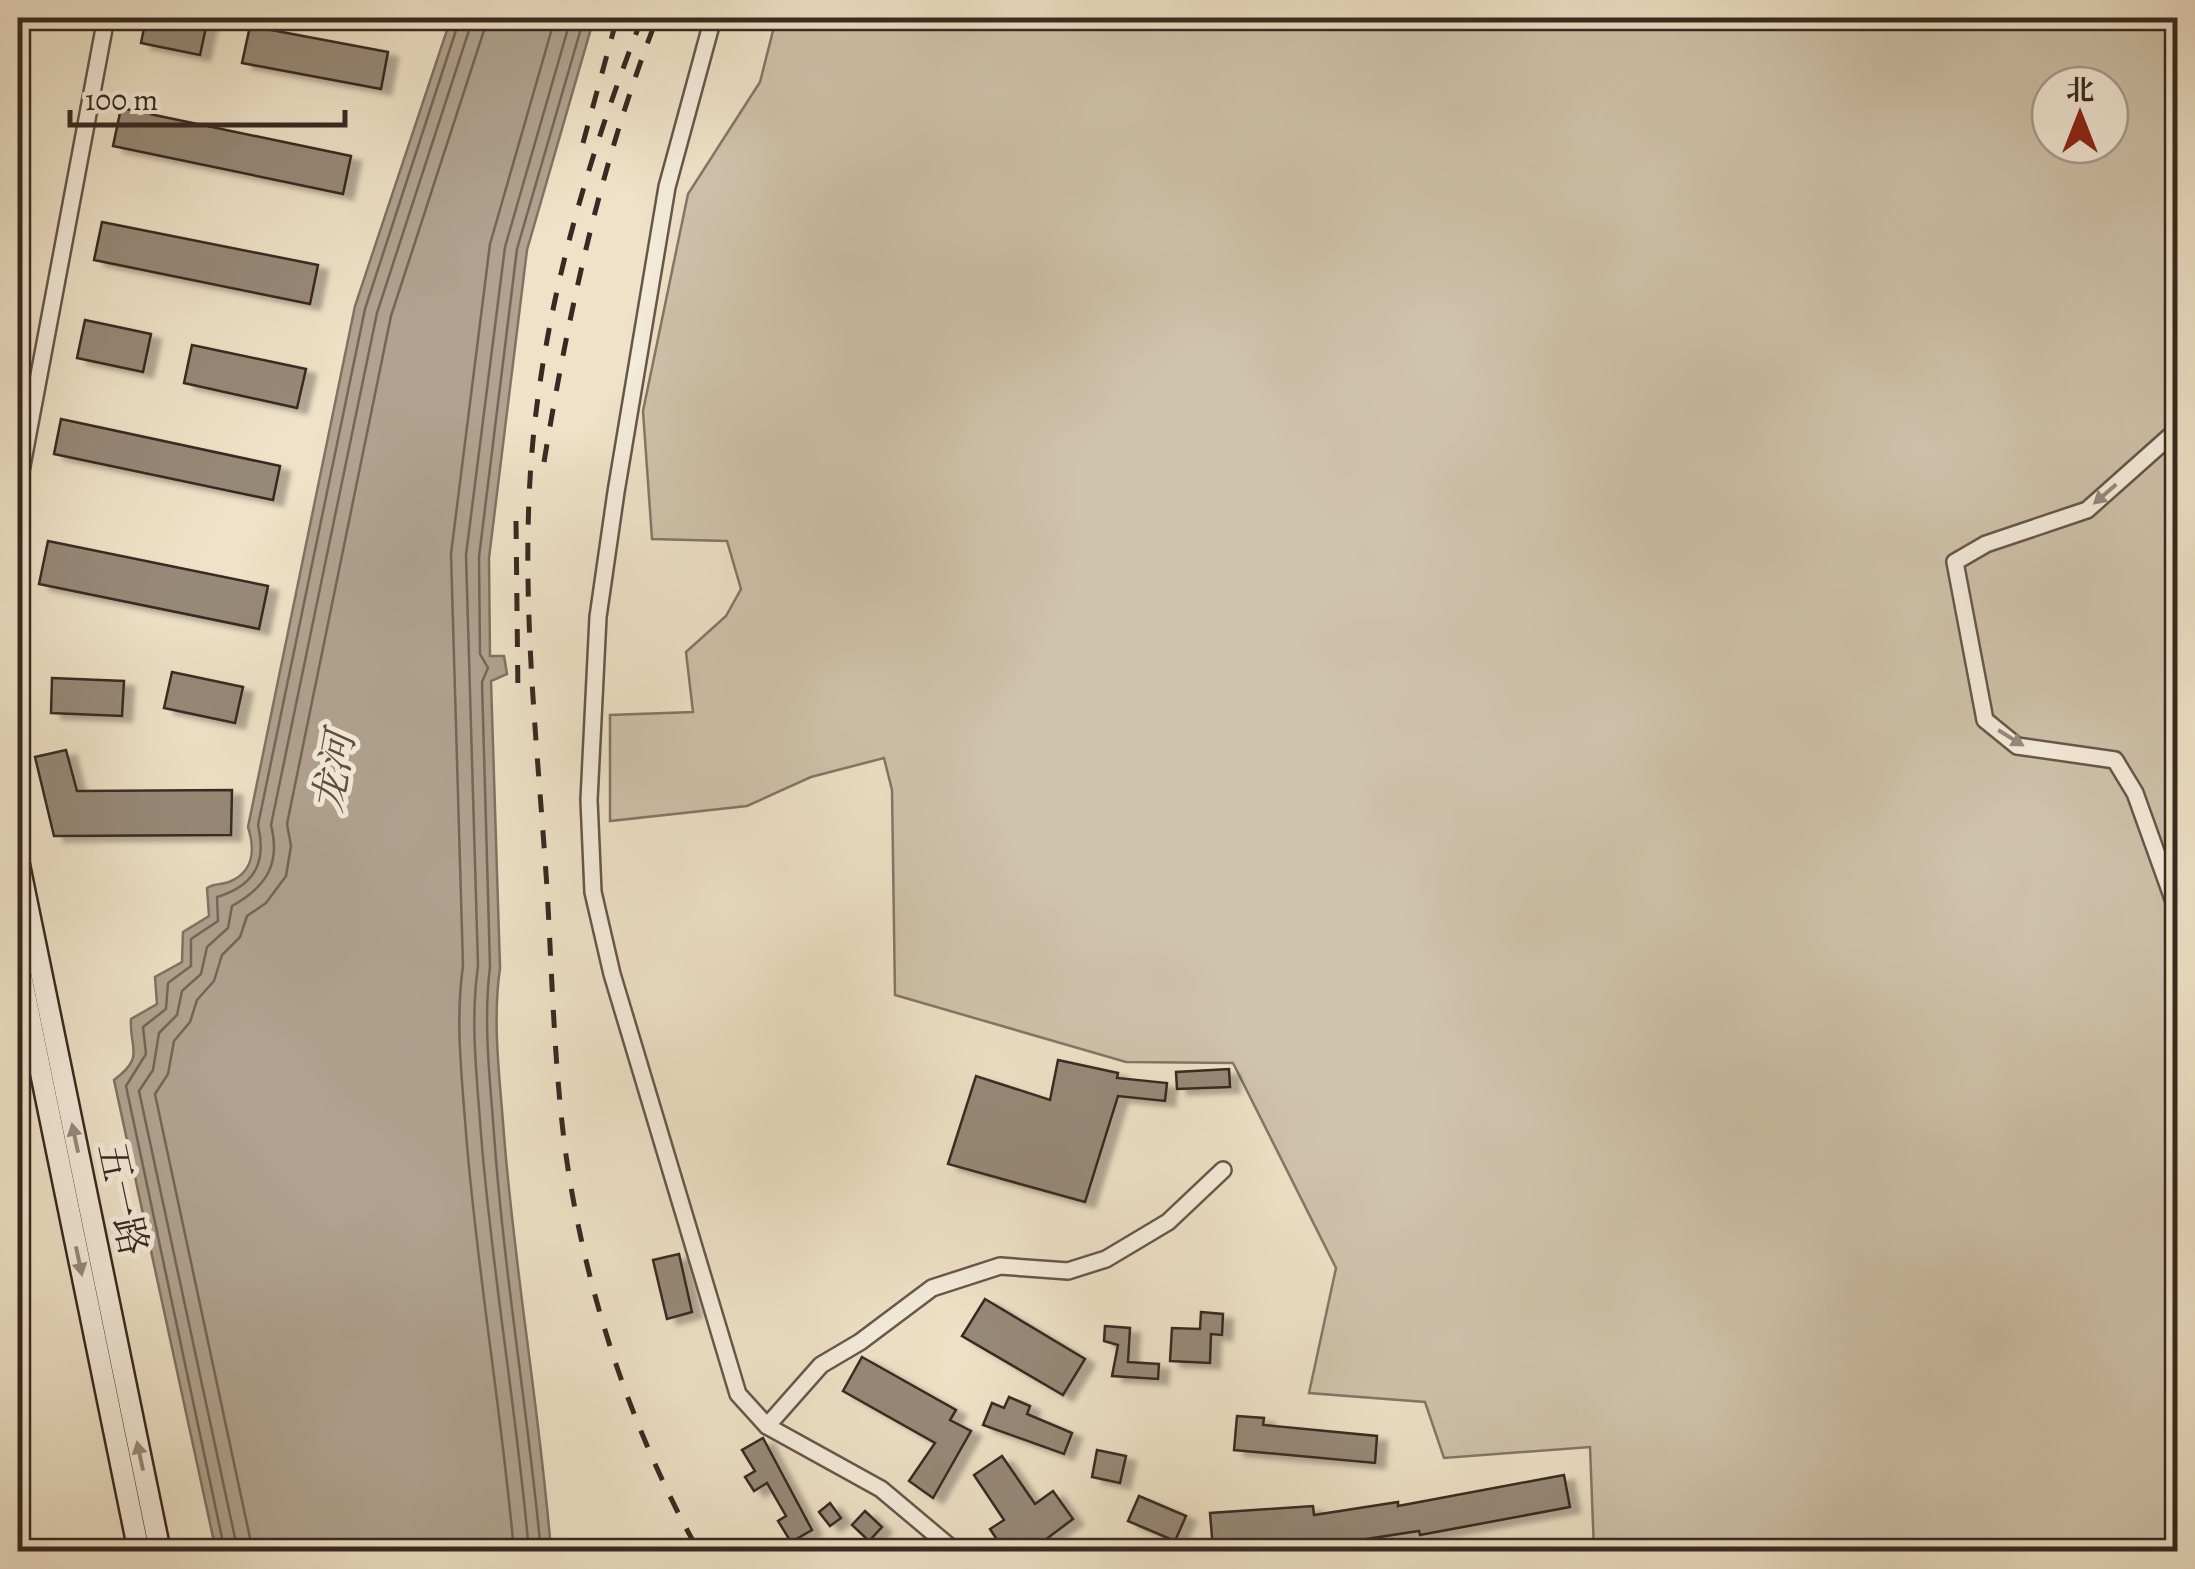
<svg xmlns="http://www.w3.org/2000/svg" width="2195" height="1569" font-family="Alegreya,'Noto Serif SC',serif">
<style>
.green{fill:#d0c3ac;stroke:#847667;stroke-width:2.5;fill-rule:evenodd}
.water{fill:#b1a390;stroke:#817264;stroke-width:2.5}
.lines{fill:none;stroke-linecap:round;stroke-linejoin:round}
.shore{stroke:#746659;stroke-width:2.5}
.building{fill:#978978;stroke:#382922;stroke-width:2.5;filter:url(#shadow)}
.street-casing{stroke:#66574c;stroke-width:20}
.secondary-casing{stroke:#382922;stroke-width:25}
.street{stroke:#f5ecdb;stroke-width:15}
.secondary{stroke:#f5ecdb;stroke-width:20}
.rail{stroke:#382922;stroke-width:5;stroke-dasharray:18 18;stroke-linecap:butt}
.oneway{fill:#968a7e}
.labels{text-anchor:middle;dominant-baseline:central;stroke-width:10;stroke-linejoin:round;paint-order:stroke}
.street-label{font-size:38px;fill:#382922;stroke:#f5ecdb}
.water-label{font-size:40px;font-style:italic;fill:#5c4e43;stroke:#f5ecdb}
</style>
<defs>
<filter id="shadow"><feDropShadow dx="10" dy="5.5" stdDeviation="2.5" flood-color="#0004"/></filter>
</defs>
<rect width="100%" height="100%" fill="#efe2c8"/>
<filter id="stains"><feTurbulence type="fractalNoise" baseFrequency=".002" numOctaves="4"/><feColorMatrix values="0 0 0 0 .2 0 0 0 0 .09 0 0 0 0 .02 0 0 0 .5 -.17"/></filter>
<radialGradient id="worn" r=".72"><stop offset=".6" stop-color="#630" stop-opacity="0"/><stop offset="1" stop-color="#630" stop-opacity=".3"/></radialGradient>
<path class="green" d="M 2177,18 L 2177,1551 L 1594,1551 L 1590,1447 L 1444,1458 L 1425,1402 L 1309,1393 L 1336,1268 L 1233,1063 L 1126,1062 L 895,995 L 892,790 L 884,758 L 811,777 L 747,806 L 610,821 L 610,715 L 693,712 L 686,652 L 726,616 L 741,589 L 727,541 L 652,539 L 643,411 L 688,194 L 760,82 L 776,19 ZM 2050,85 L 2110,85 L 2110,145 L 2050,145 Z"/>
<path class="water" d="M 451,18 L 594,18 L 527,250 L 489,558 L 490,656 L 504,656 L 507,674 L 491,681 L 500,968 C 492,1023 500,1080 504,1135 C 515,1275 540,1412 551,1551 L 216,1551 L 114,1080 C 146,1056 129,1049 131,1019 L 157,1004 L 155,977 L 182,962 L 183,932 L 209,916 L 207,888 C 215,883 221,885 229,882 C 254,872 255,849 248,827 L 355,306 Z"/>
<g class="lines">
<g class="shore">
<path d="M 225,1552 L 126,1086 L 146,1054 L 143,1027 L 166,1009 L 168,983 L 191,966 L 191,939 L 218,921 L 217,897 C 254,886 267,863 258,825 L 365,309 L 460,18"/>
<path d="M 238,1552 L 139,1091 L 153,1070 L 159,1033 L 177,1015 L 182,991 L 201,974 L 207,947 L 228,928 L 232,906 C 266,887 281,864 271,825 L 377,313 L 473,18"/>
<path d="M 253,1552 L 155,1094 L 168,1074 L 174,1041 L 190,1022 L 197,1000 L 214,981 L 222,955 L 240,937 L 247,916 L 266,903 L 286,876 L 291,846 L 287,824 L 391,316 L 488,18"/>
<path d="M 514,1552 C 502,1412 477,1273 466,1133 C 462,1078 455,1021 463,966 L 451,554 L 490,244 L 555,18"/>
<path d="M 529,1552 C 517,1412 492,1274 481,1134 C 477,1078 470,1022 478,966 L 466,555 L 505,247 L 571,18"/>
<path d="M 541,1552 C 528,1412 504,1274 494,1134 C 490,1079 483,1022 490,967 L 482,682 L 488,668 L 480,654 L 479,557 L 517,249 L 584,18"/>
</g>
</g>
<g class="building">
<path d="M 146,18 L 208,18 L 200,55 L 141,43 Z"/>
<path d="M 250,26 L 388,52 L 381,89 L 242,63 Z"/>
<path d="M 121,108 L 351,156 L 343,194 L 113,146 Z"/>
<path d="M 102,222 L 318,265 L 310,304 L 94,260 Z"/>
<path d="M 85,320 L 151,334 L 143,372 L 77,358 Z"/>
<path d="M 192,345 L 306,369 L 297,408 L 184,383 Z"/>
<path d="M 61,419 L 280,466 L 273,500 L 54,454 Z"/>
<path d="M 48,541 L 268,586 L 259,629 L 39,584 Z"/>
<path d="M 172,672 L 243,687 L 235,723 L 164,708 Z"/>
<path d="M 52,678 L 124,681 L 122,716 L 51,713 Z"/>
<path d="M 66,750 L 77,791 L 232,790 L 231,835 L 54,836 L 35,757 Z"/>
<path d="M 1058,1060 L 1118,1073 L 1117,1078 L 1167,1083 L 1165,1101 L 1118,1096 L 1085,1202 L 948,1164 L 976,1076 L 1050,1100 Z"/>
<path d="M 1229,1069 L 1230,1087 L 1177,1089 L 1176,1072 Z"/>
<path d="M 679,1254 L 692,1312 L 667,1319 L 653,1260 Z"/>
<path d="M 985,1299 L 1085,1359 L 1063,1395 L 962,1336 Z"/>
<path d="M 1201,1312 L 1223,1314 L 1222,1335 L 1211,1334 L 1210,1363 L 1170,1361 L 1172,1328 L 1200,1329 Z"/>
<path d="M 1105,1326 L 1130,1328 L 1128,1362 L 1159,1364 L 1158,1379 L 1112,1376 L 1118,1345 L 1104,1341 Z"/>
<path d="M 862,1357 L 956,1410 L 950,1420 L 971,1431 L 933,1498 L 909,1481 L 935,1443 L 843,1391 Z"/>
<path d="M 1009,1397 L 1030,1406 L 1027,1414 L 1072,1433 L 1064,1454 L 983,1425 L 992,1403 L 1004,1408 Z"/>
<path d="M 1237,1416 L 1264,1418 L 1263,1425 L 1377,1436 L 1375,1463 L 1234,1450 Z"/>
<path d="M 763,1438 L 812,1530 L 791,1542 L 778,1521 L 786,1516 L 767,1483 L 754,1491 L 745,1477 L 755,1471 L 742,1450 Z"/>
<path d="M 1097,1450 L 1126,1456 L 1120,1483 L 1092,1477 Z"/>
<path d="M 1002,1456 L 1035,1504 L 1053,1491 L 1073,1519 L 1029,1552 L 1005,1552 L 990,1529 L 1004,1520 L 974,1475 Z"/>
<path d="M 1564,1475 L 1570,1507 L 1420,1535 L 1419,1531 L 1340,1543 L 1213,1549 L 1210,1513 L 1313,1506 L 1314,1515 L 1398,1502 L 1398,1506 Z"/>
<path d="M 1139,1496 L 1186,1516 L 1175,1541 L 1128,1521 Z"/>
<path d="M 830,1503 L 841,1518 L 830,1526 L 819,1512 Z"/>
<path d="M 865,1511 L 882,1527 L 869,1541 L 852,1525 Z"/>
</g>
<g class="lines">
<defs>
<g id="street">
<path d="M 713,18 L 667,187 L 616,492 L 598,617 L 589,800 L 593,892 L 612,974 L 738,1394 L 767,1426 L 881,1489 L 956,1552"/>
<path d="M 2178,429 L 2087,510 L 1986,544 L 1955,562 L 1985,720 L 2017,746 L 2115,760 L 2135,793 L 2178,913"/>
<path d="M 18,487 L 106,18"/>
<path d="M 767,1426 L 821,1365 L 860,1342 L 932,1288 L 1000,1266 L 1068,1271 L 1106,1259 L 1168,1222 L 1223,1170"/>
</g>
<g id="secondary">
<path d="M 18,860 L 160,1552"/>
<path d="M 18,960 L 139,1552"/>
</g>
</defs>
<use href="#street" class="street-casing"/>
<use href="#secondary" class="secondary-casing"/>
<use href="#street" class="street"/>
<use href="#secondary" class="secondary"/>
<g class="rail">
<path d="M 642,18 C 591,150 549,288 534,430 C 518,582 537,736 547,888 C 552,974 554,1062 565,1148 C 584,1288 630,1428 699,1552"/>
<path d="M 583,143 L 617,18"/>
<path d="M 544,462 C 569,310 601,162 657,18"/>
<path d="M 516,521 L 518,696"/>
</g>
</g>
<defs><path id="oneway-solid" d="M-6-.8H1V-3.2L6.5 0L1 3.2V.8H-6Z" transform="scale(2.5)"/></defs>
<g class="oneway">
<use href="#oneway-solid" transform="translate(2105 494) rotate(139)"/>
<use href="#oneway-solid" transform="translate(2011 738) rotate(32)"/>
<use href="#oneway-solid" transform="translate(75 1138) rotate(-102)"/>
<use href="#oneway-solid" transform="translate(79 1261) rotate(78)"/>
<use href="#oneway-solid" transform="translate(140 1456) rotate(-102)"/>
</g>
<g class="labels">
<g class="street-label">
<text transform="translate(123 1199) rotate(78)">五一路</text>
</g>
<g class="water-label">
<text transform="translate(334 772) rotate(-80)">龙河</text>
</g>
</g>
<rect width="2195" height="1569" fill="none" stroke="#efe2c8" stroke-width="60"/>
<rect x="20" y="20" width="2155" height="1529" fill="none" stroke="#382922" stroke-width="5"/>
<rect x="30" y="30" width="2135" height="1509" fill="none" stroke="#382922" stroke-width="2.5"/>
<g transform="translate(2080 115)"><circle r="48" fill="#f5ecdb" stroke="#a99e91" stroke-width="2.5"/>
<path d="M0-8L18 38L0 25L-18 38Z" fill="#8f2418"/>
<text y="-15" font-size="28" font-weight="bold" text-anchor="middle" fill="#382922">北</text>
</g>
<path d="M70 110v15h275v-15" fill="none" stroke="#382922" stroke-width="5"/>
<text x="85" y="110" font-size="30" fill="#382922" stroke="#f5ecdb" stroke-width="8" paint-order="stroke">100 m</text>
<rect width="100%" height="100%" filter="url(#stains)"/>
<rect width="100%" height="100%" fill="url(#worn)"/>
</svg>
